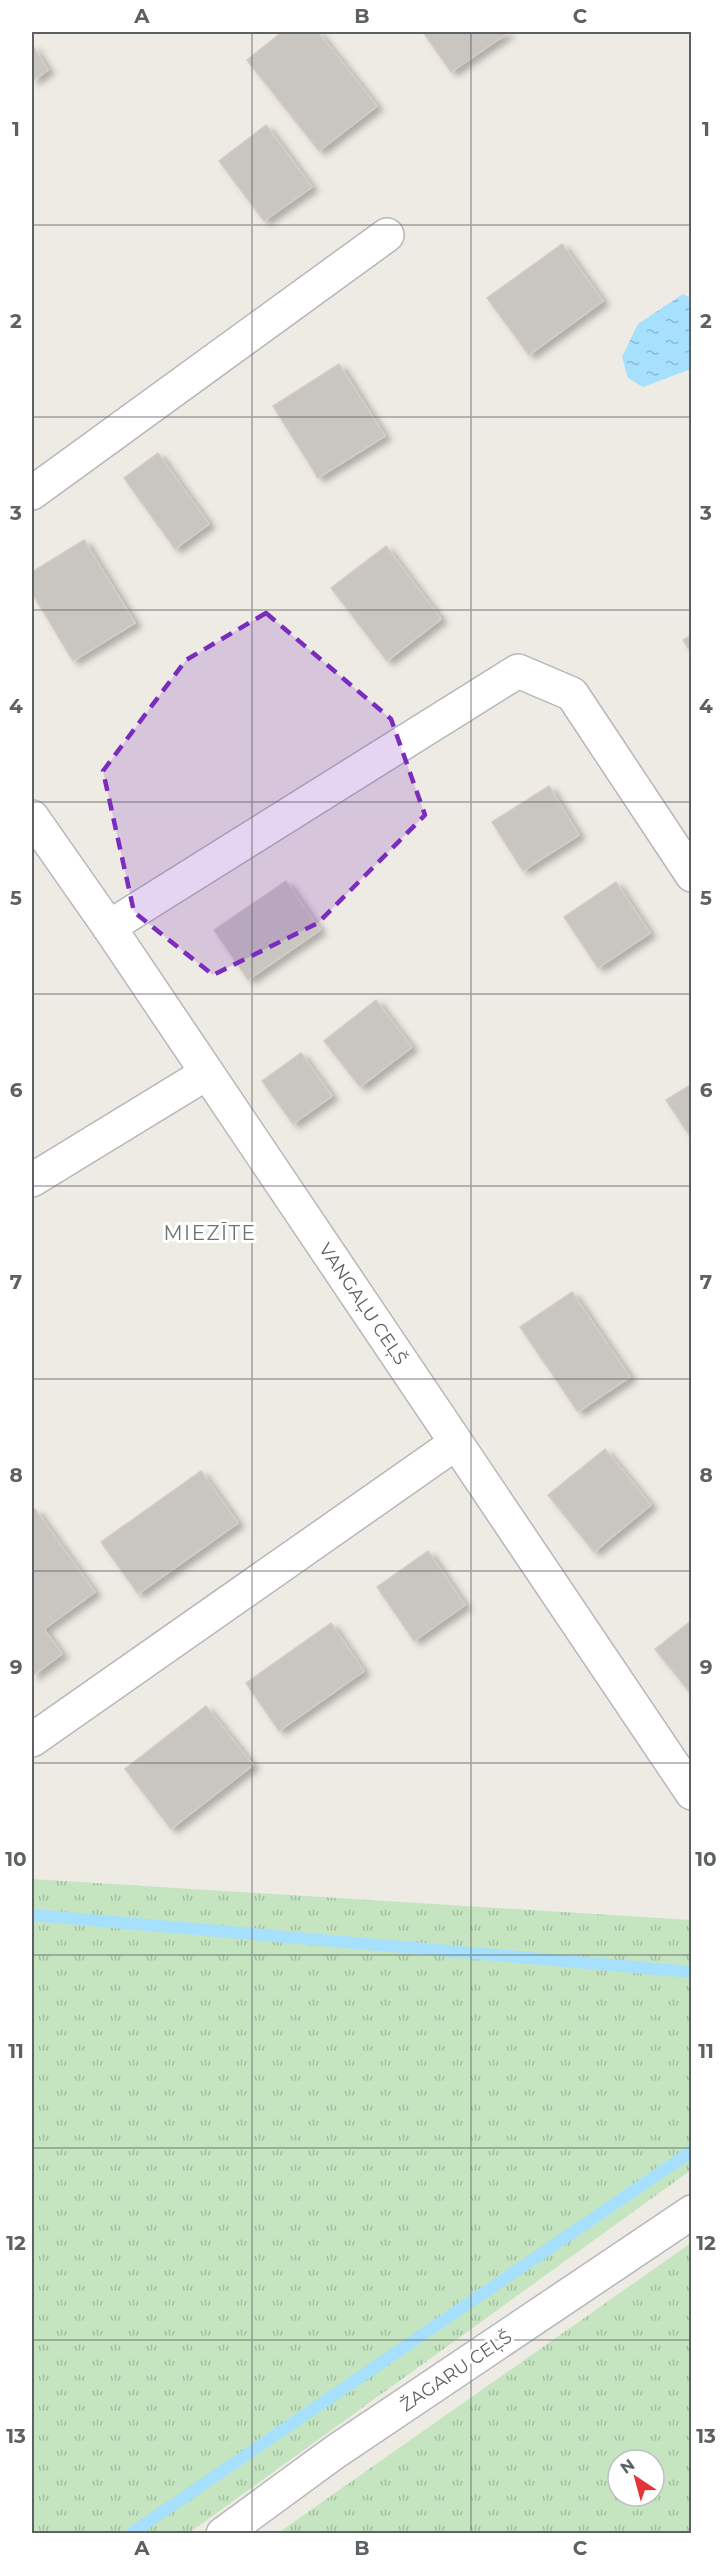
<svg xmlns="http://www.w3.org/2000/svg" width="723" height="2565" font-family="Montserrat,sans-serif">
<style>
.grass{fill:url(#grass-tufts);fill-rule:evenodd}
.water{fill:url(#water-ripples)}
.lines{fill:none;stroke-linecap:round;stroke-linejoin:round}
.stream{stroke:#a6e0fc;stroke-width:12}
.building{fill:#c9c6c1;stroke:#d3ccc3;stroke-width:1.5;filter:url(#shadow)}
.minor-casing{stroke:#b5b7bb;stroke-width:36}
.minor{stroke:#fff;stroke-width:33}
.marked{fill:#7b2cbf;fill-opacity:0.2;stroke:#7b2cbf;stroke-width:4.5;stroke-dasharray:12 8;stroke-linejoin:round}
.grid{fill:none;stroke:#5c6164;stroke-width:1.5;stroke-opacity:0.55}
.labels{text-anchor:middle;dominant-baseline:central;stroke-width:6;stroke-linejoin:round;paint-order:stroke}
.street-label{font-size:18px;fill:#5c6164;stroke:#fff}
.neighbourhood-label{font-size:20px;letter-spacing:1.5px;fill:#6d7376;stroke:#fff}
.neatline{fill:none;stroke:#5c6164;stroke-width:2}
.grid-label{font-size:20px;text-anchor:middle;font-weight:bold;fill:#5c6164}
</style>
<defs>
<pattern id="grass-tufts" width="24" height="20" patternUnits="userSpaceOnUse" patternTransform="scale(1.5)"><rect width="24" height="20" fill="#c5e5c1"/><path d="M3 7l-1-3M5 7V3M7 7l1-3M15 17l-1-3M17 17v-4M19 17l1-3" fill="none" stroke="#a3bda0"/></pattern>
<pattern id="water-ripples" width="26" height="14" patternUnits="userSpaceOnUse" patternTransform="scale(1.5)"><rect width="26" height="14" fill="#a6e0fc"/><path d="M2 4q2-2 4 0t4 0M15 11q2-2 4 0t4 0" fill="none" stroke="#8ab9d0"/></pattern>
<filter id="shadow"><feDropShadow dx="6" dy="4" stdDeviation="3" flood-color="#0004"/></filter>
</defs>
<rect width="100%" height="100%" fill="#eeebe4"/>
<g class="grass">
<path d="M 32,1879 L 691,1920 L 691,2170 L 189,2533 L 32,2533 Z"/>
<path d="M 691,2243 L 691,2533 L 278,2533 ZM 618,2460 L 654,2460 L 654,2496 L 618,2496 Z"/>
</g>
<path class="water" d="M 683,294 L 691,298 L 691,369 L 643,387 L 628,378 L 622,357 L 638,324 Z"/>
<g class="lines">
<g class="stream">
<path d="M 32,1915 L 692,1972"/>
<path d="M 133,2532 L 692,2151"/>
</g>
</g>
<g class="building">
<path d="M 282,32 L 318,32 L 377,106 L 319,151 L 247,60 Z"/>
<path d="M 423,32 L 507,32 L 508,33 L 451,72 Z"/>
<path d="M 32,45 L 48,70 L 32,81 Z"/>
<path d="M 266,125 L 312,187 L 264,221 L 219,161 Z"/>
<path d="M 562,244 L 603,301 L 529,355 L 487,298 Z"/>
<path d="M 339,364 L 385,436 L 318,478 L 273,406 Z"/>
<path d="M 158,453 L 209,524 L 175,549 L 124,478 Z"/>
<path d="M 84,540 L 135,623 L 73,661 L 32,593 L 32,572 Z"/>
<path d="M 386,546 L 441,619 L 387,661 L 331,588 Z"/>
<path d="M 692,635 L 692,654 L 683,640 Z"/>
<path d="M 549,786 L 579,835 L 523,871 L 492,822 Z"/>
<path d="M 286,881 L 320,930 L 248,980 L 214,930 Z"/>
<path d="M 616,882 L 650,933 L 598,968 L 564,917 Z"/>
<path d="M 376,1000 L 412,1047 L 360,1087 L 324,1041 Z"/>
<path d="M 301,1053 L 332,1096 L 293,1124 L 262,1081 Z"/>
<path d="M 692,1084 L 692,1139 L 666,1100 Z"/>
<path d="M 572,1292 L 630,1377 L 578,1412 L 520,1327 Z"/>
<path d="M 605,1449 L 651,1505 L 594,1552 L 548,1495 Z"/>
<path d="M 201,1471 L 238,1523 L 138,1594 L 101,1542 Z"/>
<path d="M 35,1509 L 95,1592 L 44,1629 L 62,1654 L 32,1676 L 32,1512 Z"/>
<path d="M 428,1551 L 465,1605 L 414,1641 L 377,1587 Z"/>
<path d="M 692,1620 L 692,1695 L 655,1649 Z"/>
<path d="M 331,1623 L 364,1671 L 279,1731 L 246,1683 Z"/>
<path d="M 206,1706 L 253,1765 L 171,1829 L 125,1769 Z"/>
</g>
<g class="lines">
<defs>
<g id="minor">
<path d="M 32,493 L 387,235"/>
<path d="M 32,817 L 109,927 L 692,1793"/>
<path d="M 109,927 L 518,671 L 572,694 L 692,875"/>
<path d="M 32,1180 L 207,1073"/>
<path d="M 32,1740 L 456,1443"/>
<path d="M 223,2534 L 335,2452 L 692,2212"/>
</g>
</defs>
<use href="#minor" class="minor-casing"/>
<use href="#minor" class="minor"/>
</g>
<path class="marked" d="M 266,613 L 391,719 L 425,815 L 318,923 L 213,975 L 134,912 L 103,771 L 186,660 Z"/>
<path class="grid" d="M 252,32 L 252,2534M 471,32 L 471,2534M 32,225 L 692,225M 32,417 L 692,417M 32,610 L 692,610M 32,802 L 692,802M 32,994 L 692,994M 32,1186 L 692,1186M 32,1379 L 692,1379M 32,1571 L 692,1571M 32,1763 L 692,1763M 32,1955 L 692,1955M 32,2148 L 692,2148M 32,2340 L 692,2340"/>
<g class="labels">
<g class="street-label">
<text transform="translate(363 1304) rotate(56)">VANGAĻU CEĻŠ</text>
<text transform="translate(456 2371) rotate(-34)">ŽAGARU CEĻŠ</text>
</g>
<g class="neighbourhood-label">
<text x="210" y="1233">MIEZĪTE</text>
</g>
</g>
<rect width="723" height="2565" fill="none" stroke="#ffffff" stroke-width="66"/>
<g transform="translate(636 2478) rotate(324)"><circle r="28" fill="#ffffff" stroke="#bec0c1" stroke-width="1.5"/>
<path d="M0-4.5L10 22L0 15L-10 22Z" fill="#e43438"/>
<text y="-9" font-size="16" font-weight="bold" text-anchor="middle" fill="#5c6164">N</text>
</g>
<rect x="33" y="33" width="657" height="2499" class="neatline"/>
<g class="grid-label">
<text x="142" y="23">A</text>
<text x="362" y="23">B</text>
<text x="580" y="23">C</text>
<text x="16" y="136">1</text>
<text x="706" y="136">1</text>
<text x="16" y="328">2</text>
<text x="706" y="328">2</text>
<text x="16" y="520">3</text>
<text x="706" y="520">3</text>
<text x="16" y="713">4</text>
<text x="706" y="713">4</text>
<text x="16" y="905">5</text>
<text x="706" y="905">5</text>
<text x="16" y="1097">6</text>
<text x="706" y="1097">6</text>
<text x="16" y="1289">7</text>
<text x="706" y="1289">7</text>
<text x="16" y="1482">8</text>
<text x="706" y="1482">8</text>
<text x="16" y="1674">9</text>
<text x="706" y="1674">9</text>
<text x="16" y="1866">10</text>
<text x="706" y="1866">10</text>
<text x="16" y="2058">11</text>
<text x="706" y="2058">11</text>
<text x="16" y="2250">12</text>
<text x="706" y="2250">12</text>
<text x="16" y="2443">13</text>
<text x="706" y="2443">13</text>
<text x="142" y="2555">A</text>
<text x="362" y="2555">B</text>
<text x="580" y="2555">C</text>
</g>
</svg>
